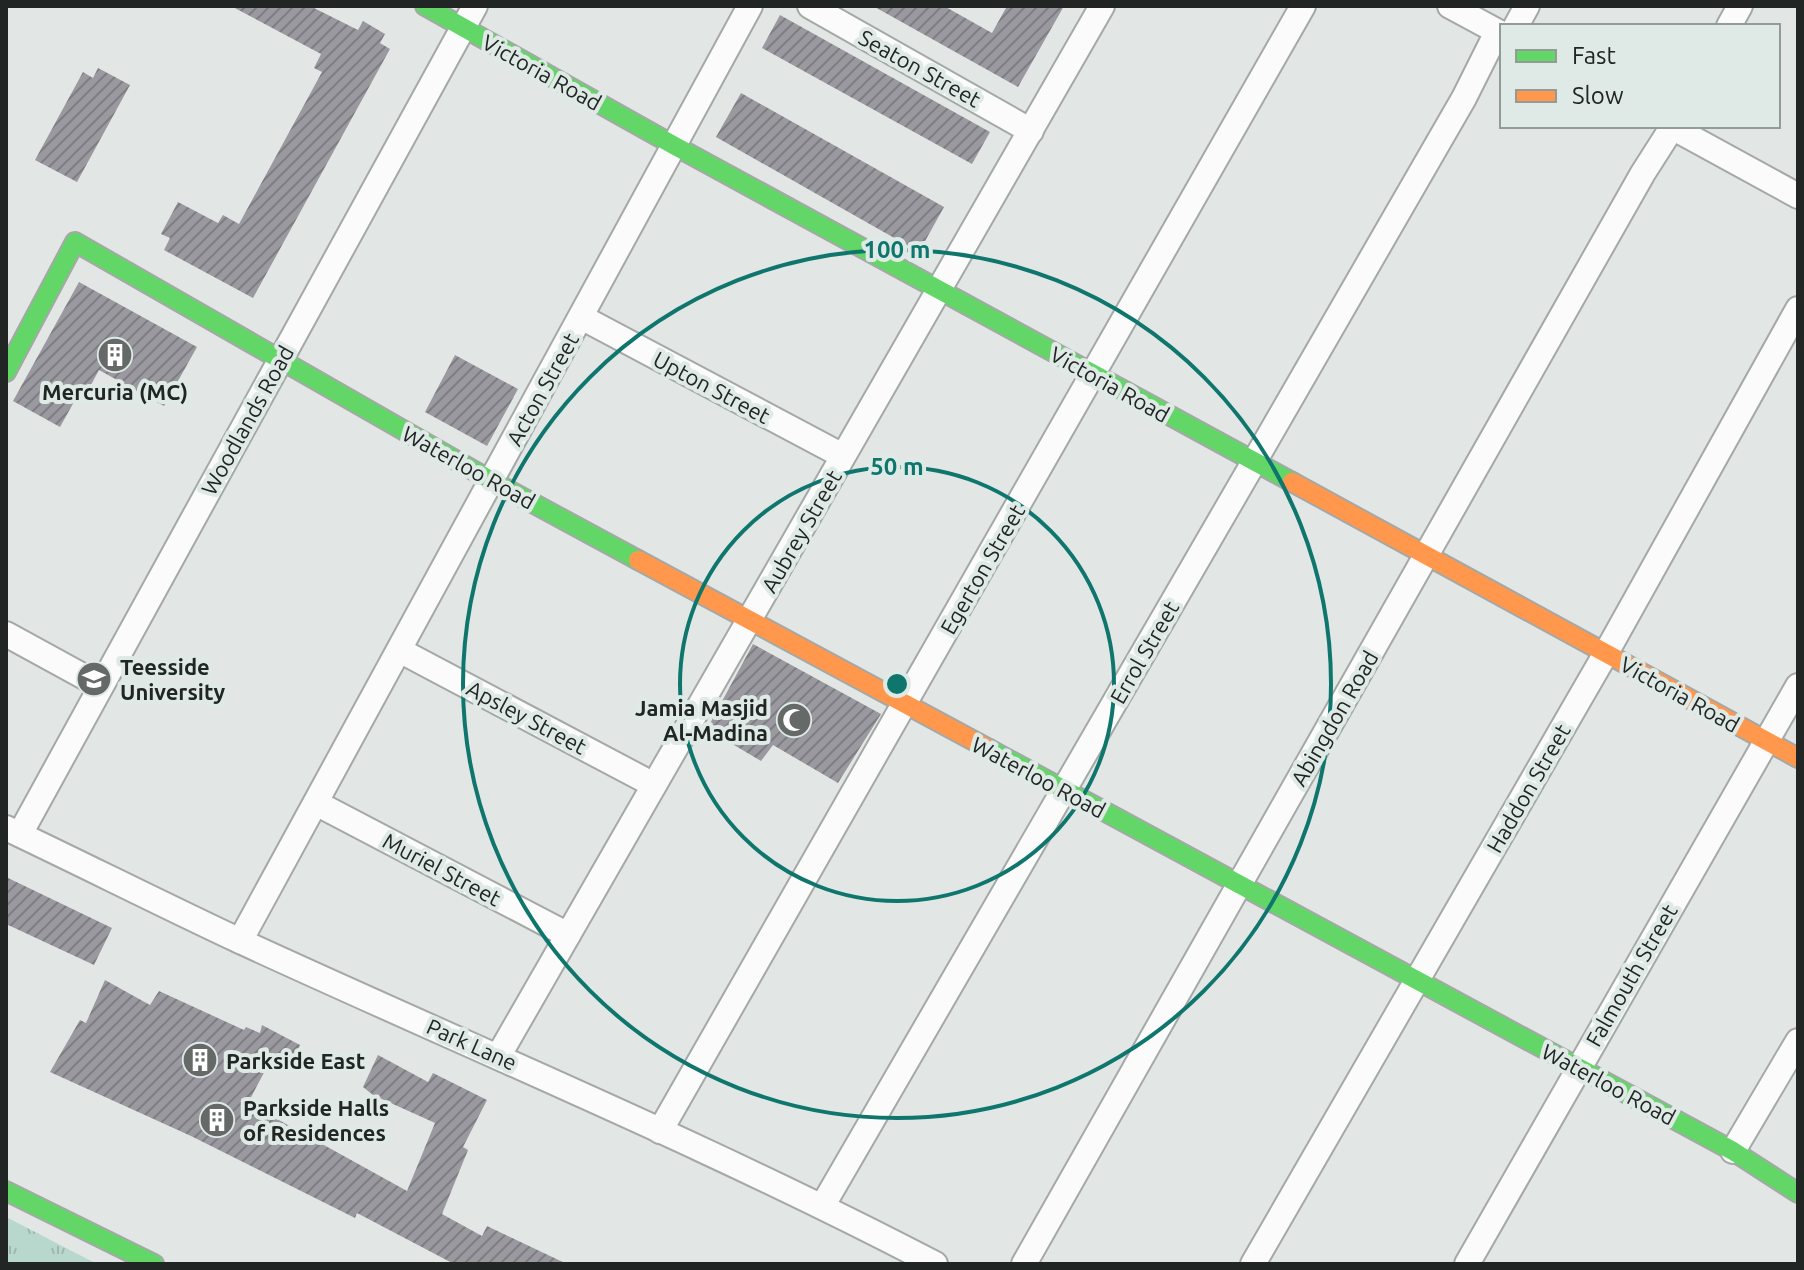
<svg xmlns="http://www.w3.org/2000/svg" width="1804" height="1270" font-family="Ubuntu,sans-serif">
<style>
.grass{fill:url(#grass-tufts)}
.building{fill:url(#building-hatch)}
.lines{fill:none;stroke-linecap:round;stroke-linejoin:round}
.street-casing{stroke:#a4a8a6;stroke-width:28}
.fast-casing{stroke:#a4a8a6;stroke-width:22}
.slow-casing{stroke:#a4a8a6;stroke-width:22}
.street{stroke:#fbfbfb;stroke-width:24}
.fast{stroke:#63d668;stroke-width:18}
.slow{stroke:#ff974d;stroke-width:18}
.ring{fill:none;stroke:#0f766e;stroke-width:4}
.labels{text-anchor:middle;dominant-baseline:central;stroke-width:8;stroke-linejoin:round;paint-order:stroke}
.street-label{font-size:22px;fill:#212523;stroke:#dfeae6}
.poi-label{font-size:22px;font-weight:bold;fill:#212523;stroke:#dfeae6;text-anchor:start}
.centre{fill:#0f766e;stroke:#dfeae6;stroke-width:4}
.ring-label{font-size:24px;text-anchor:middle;font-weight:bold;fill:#0f766e;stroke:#dfeae6;stroke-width:8;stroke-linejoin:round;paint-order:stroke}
</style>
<defs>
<pattern id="grass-tufts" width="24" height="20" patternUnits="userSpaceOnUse" patternTransform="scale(2)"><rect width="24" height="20" fill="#b8d7cd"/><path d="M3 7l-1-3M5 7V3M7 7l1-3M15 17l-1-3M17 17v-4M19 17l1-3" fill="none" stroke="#9eb8b0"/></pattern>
<pattern id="building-hatch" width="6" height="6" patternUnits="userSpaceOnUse" patternTransform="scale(2)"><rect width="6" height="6" fill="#9a99a0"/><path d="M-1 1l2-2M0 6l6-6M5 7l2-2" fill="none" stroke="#7d7d82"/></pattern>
</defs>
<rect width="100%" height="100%" fill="#e2e7e5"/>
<path class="grass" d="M 6,1217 L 97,1264 L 6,1264 Z"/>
<g class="building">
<path d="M 231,6 L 310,6 L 358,30 L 363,21 L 385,34 L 380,43 L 390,49 L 253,298 L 164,250 L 170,238 L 161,234 L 178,202 L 218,223 L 223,215 L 239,224 L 322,72 L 314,68 L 321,54 Z"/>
<path d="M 873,6 L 944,6 L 992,33 L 1007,6 L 1064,6 L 1018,87 Z"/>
<path d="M 780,15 L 990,132 L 972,164 L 762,48 Z"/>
<path d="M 98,68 L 130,85 L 77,182 L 35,160 L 83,72 L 93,78 Z"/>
<path d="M 741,93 L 944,207 L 919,252 L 716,137 Z"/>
<path d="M 79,282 L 197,347 L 164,406 L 99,370 L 85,396 L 79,393 L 60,427 L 13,401 Z"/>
<path d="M 455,355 L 518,389 L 487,446 L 425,412 Z"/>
<path d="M 753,644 L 881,714 L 838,783 L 773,745 L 761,761 L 707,729 Z"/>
<path d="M 6,877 L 112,928 L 94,965 L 6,924 Z"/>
<path d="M 105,980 L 150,1005 L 159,991 L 244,1030 L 246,1027 L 260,1033 L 262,1025 L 300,1045 L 288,1073 L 268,1065 L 248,1103 L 407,1191 L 435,1123 L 373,1095 L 363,1087 L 378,1055 L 428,1082 L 433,1073 L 487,1100 L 463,1147 L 468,1150 L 442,1214 L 482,1236 L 487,1226 L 567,1264 L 454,1264 L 357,1213 L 355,1218 L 191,1136 L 50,1072 L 80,1020 L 86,1023 Z"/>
</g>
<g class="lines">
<defs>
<g id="street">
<path d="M 810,6 L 1031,131"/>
<path d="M 1450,6 L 1502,34"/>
<path d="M 1516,26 L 1527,6"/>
<path d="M 1729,26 L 1740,6"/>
<path d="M 1670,126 L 1798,196"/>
<path d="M 581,317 L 843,456"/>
<path d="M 6,634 L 101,686"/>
<path d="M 399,650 L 654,785"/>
<path d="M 316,803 L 568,935"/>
<path d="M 6,828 C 84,865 161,904 240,941 C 472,1048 709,1146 935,1264"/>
<path d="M 20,834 L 475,6"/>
<path d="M 240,941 L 750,6"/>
<path d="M 499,1055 L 1102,6"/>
<path d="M 660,1131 L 1303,6"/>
<path d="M 1733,1151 L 1798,1041"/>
<path d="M 823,1205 L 1254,462 L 1464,98 L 1497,32"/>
<path d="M 1024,1264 L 1643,173 L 1673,126"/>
<path d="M 1253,1264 L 1606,653 L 1798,309"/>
<path d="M 1467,1264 L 1798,686"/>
</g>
<g id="fast">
<path d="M 425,6 L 675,146 L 1292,482"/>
<path d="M 6,372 L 75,242 L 492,481 L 638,560"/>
<path d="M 989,749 L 1733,1151 L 1798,1193"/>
<path d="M 6,1191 L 154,1264"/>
</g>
<g id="slow">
<path d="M 1292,482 L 1798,758"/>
<path d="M 638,560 L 989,749"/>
</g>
</defs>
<use href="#street" class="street-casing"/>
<use href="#fast" class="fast-casing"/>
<use href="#slow" class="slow-casing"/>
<use href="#street" class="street"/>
<use href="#fast" class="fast"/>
<use href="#slow" class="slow"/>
</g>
<g class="ring">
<circle cx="897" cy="684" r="217"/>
<circle cx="897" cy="684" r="434"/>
</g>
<defs>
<symbol id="building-disc" viewBox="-11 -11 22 22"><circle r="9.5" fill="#656967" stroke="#dfeae6"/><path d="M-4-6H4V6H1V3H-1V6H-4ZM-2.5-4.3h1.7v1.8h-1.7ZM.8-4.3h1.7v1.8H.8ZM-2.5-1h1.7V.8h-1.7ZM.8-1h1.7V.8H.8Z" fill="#fff"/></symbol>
<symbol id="university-disc" viewBox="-11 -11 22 22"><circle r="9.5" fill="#656967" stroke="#dfeae6"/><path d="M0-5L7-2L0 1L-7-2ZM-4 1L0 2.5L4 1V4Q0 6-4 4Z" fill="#fff"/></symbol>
<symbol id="mosque-disc" viewBox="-11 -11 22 22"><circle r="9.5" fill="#656967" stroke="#dfeae6"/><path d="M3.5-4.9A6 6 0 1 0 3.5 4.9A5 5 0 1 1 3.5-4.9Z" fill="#fff"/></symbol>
</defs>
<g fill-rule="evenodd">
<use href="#building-disc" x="95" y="335" width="40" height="40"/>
<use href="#university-disc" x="74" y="659" width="40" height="40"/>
<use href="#mosque-disc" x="774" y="700" width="40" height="40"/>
<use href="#building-disc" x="180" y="1040" width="40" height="40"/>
<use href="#building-disc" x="197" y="1100" width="40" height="40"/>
</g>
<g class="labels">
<g class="street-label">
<text transform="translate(920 68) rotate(29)">Seaton Street</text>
<text transform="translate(542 72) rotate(29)">Victoria Road</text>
<text transform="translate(1110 384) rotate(29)">Victoria Road</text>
<text transform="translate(712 387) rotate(28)">Upton Street</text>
<text transform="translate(542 389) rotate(-61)">Acton Street</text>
<text transform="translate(247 420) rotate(-61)">Woodlands Road</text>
<text transform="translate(469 467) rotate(29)">Waterloo Road</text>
<text transform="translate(801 531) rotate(-60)">Aubrey Street</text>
<text transform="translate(982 569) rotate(-60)">Egerton Street</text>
<text transform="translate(1144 652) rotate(-60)">Errol Street</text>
<text transform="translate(1680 694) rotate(29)">Victoria Road</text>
<text transform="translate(527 717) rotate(28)">Apsley Street</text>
<text transform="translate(1334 718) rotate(-60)">Abingdon Road</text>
<text transform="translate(1039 777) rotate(28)">Waterloo Road</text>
<text transform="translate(1528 788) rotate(-60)">Haddon Street</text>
<text transform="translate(442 869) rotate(28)">Muriel Street</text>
<text transform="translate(1631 975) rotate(-60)">Falmouth Street</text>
<text transform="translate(472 1044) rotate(24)">Park Lane</text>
<text transform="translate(1609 1084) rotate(28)">Waterloo Road</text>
</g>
<g class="poi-label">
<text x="115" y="391" text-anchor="middle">Mercuria (MC)</text>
<text x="120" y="666">Teesside<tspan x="120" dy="25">University</tspan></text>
<text x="768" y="707" text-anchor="end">Jamia Masjid<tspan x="768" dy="25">Al-Madina</tspan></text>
<text x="226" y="1060">Parkside East</text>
<text x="243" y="1107">Parkside Halls<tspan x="243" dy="25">of Residences</tspan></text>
</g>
</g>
<circle cx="897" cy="684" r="12" class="centre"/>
<g class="ring-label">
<text x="897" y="258">100 m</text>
<text x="897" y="475">50 m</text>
</g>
<rect width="1804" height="1270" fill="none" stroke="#212523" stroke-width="16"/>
<rect x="1500" y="24" width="280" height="104" fill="#dfeae6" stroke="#939b98" stroke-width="2"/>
<rect x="1516" y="50" width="40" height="12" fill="#63d668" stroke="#939b98" stroke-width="2"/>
<text x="1572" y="64" font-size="24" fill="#212523">Fast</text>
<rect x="1516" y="90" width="40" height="12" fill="#ff974d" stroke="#939b98" stroke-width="2"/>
<text x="1572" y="104" font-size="24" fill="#212523">Slow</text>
</svg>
